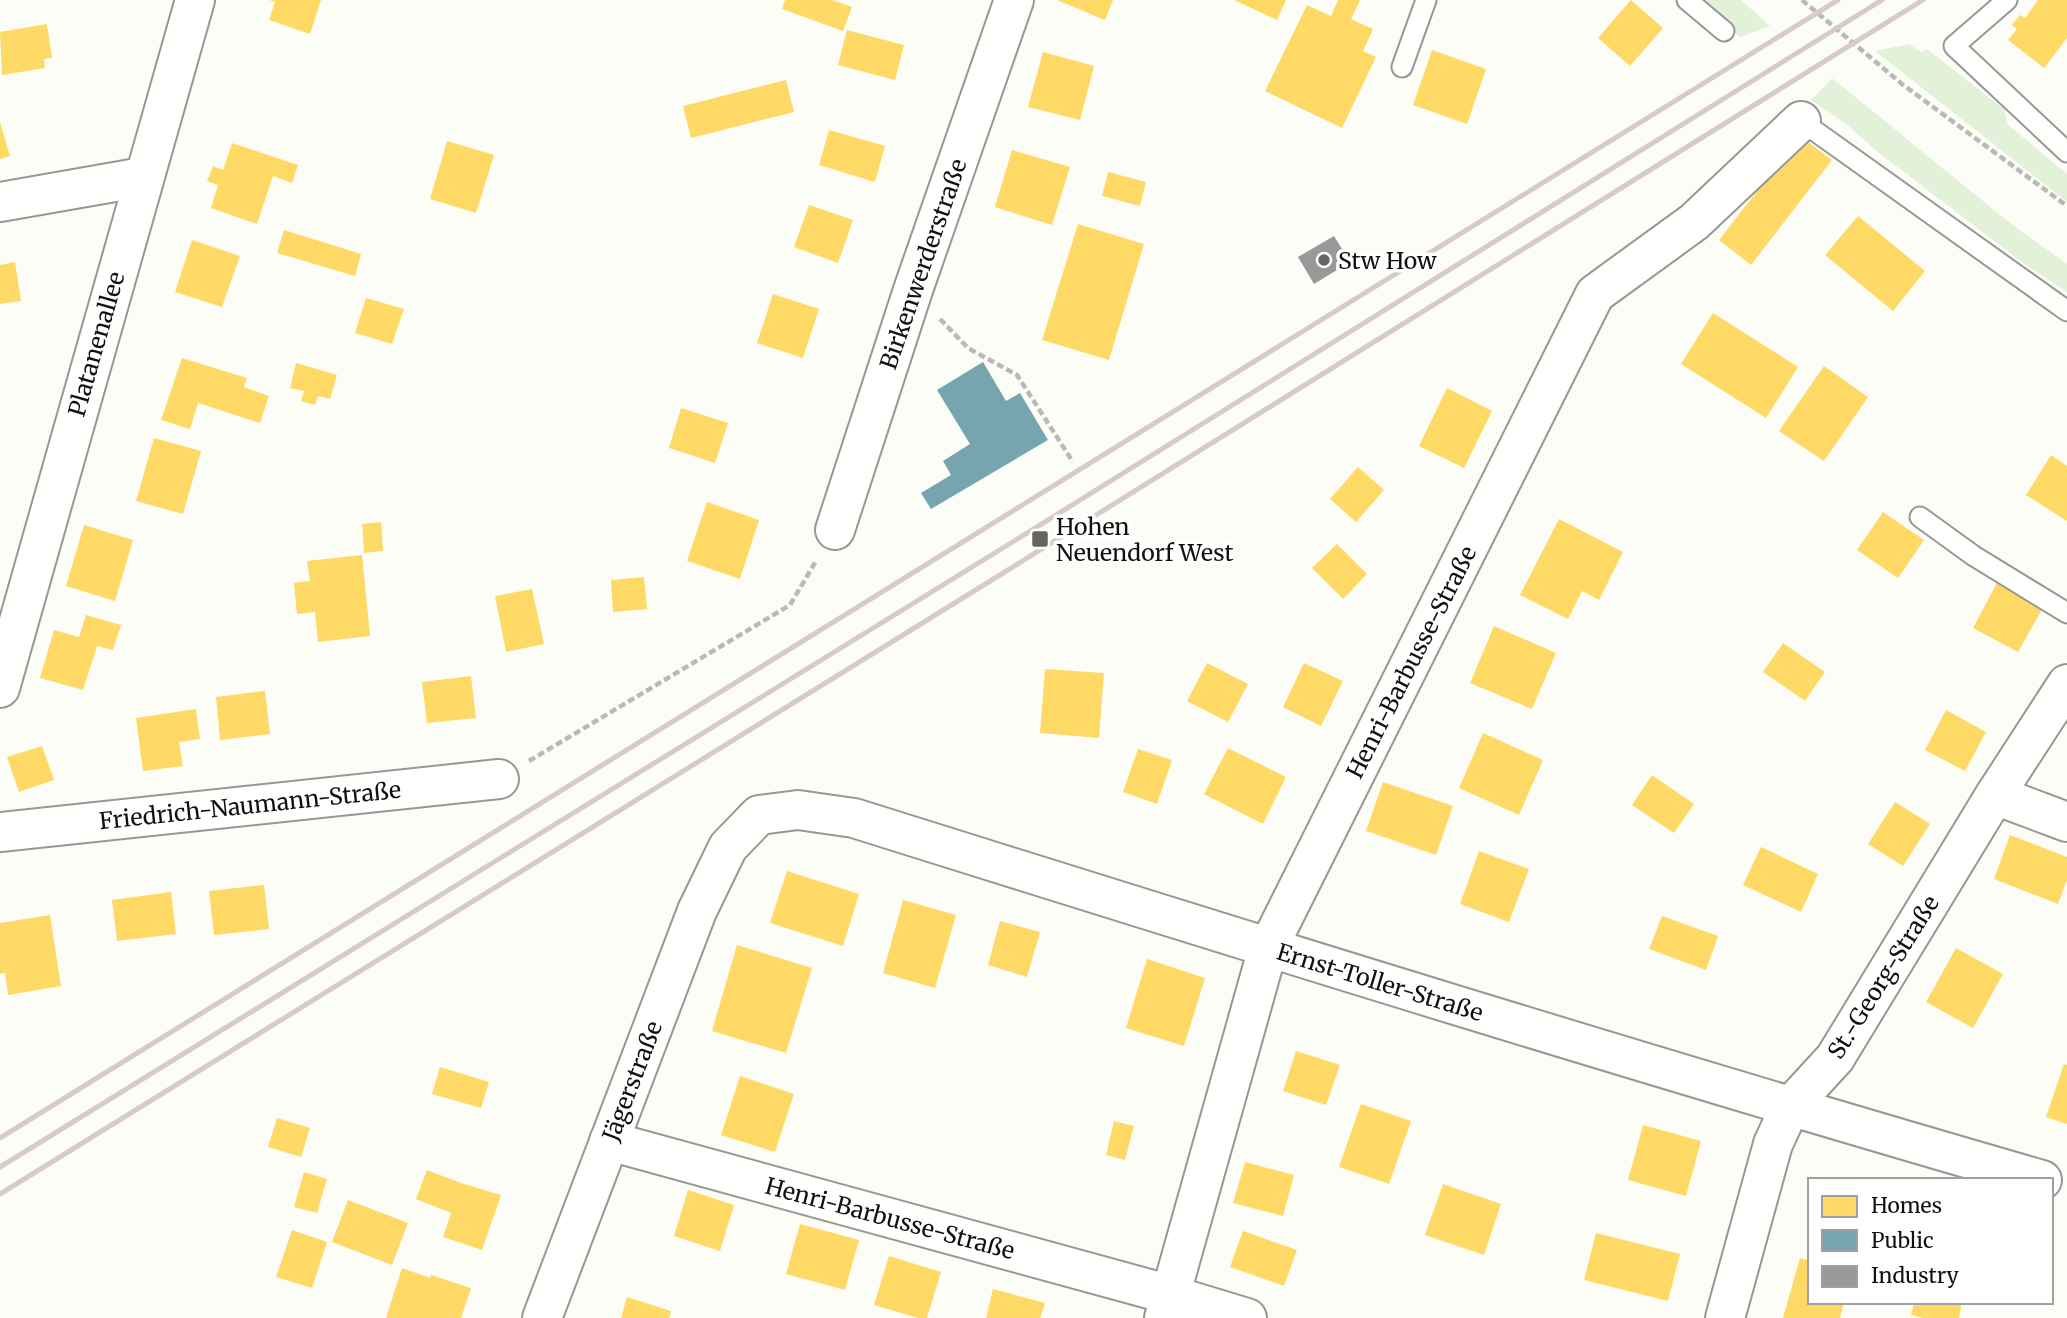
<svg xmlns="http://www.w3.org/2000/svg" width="2067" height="1318" font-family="Merriweather,serif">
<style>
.green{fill:#e2f2d8}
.homes{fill:#ffd966}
.public{fill:#76a5af}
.industry{fill:#999}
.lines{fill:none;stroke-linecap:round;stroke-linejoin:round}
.service-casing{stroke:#979795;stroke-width:23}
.minor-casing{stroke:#979795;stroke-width:42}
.path{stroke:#b9b9b8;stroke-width:4.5;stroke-dasharray:7 3.5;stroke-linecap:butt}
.service{stroke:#fffffe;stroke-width:19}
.minor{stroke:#fffffe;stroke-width:38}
.rail{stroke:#d8cac7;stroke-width:5}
.poi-dot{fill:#646462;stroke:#fff;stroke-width:2.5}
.labels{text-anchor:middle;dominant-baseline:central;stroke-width:7;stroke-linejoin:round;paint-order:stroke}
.poi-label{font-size:23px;fill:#111;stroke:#fff;text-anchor:start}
.street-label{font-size:23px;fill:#111;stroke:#fff}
</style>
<rect width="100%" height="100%" fill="#fdfdf7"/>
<g class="green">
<path d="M 1698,0 L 1741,0 L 1770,26 L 1740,37 Z"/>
<path d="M 1909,44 L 1921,52 L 1927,49 L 2004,109 L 2008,125 L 2067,174 L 2067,202 L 1875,51 Z"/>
<path d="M 1832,78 L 2010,223 L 2067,264 L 2067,292 L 2027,266 L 1879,153 L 1845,123 L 1811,100 Z"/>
</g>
<g class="homes">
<path d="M 269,0 L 321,0 L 310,34 L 269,20 L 275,2 Z"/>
<path d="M 785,0 L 832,0 L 852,7 L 843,31 L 782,9 Z"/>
<path d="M 1057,0 L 1113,0 L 1105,20 Z"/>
<path d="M 1234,0 L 1286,0 L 1277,20 Z"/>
<path d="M 1338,0 L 1360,0 L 1351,19 L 1373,29 L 1363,51 L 1376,57 L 1342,128 L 1265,91 L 1307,5 L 1331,16 Z"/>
<path d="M 1631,0 L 1663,28 L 1630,66 L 1598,38 Z"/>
<path d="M 2038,0 L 2067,0 L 2067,38 L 2044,68 L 2008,40 L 2017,29 L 2012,25 L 2020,15 L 2025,18 Z"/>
<path d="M 47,24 L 52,58 L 44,59 L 45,68 L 2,75 L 0,32 Z"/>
<path d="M 847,30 L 904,45 L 895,80 L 838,65 Z"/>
<path d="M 1432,50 L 1486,69 L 1467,124 L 1413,105 Z"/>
<path d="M 1043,52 L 1094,66 L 1080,120 L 1028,107 Z"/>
<path d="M 786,80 L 794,112 L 691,138 L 683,106 Z"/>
<path d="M 0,122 L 10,156 L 0,159 Z"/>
<path d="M 829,130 L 885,146 L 875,182 L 819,165 Z"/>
<path d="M 1800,136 L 1832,160 L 1751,265 L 1719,240 Z"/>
<path d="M 447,141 L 494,155 L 476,213 L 430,199 Z"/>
<path d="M 232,143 L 298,165 L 292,183 L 273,176 L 257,224 L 211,208 L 218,185 L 207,181 L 213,166 L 223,170 Z"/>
<path d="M 1012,150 L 1070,167 L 1052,225 L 995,207 Z"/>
<path d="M 1108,172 L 1146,182 L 1140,206 L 1102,196 Z"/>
<path d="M 809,205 L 853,220 L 838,263 L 794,247 Z"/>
<path d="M 1858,216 L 1925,271 L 1893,311 L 1825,255 Z"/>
<path d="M 1078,224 L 1144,244 L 1109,360 L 1042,340 Z"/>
<path d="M 284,230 L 361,254 L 355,276 L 277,253 Z"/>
<path d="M 192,240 L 240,256 L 222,307 L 175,292 Z"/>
<path d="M 15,262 L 21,301 L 0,304 L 0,265 Z"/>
<path d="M 773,294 L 819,309 L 803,358 L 757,343 Z"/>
<path d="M 366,298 L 404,309 L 392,344 L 355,333 Z"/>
<path d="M 1713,313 L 1798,367 L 1766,418 L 1681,364 Z"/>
<path d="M 182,358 L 247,378 L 244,387 L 269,396 L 260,423 L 198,403 L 190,429 L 161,420 Z"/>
<path d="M 296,363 L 337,375 L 330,399 L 318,396 L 315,405 L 301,401 L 304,391 L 290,388 Z"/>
<path d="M 1824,366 L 1868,397 L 1824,461 L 1779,431 Z"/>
<path d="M 1447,388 L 1492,411 L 1464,468 L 1419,446 Z"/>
<path d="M 681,408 L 728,423 L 715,463 L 669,448 Z"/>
<path d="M 154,438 L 201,451 L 183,514 L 136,501 Z"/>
<path d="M 2051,455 L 2067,466 L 2067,521 L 2026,495 Z"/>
<path d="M 1358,467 L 1384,490 L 1356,522 L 1330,499 Z"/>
<path d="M 707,502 L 759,520 L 740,579 L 687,561 Z"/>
<path d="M 1883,512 L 1924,540 L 1898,578 L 1857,550 Z"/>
<path d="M 1559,519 L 1623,552 L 1599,600 L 1582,591 L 1568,619 L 1520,595 Z"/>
<path d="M 381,522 L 383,551 L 364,553 L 362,524 Z"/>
<path d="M 84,525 L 133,540 L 115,601 L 66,586 Z"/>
<path d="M 1337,544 L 1367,574 L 1343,599 L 1312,568 Z"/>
<path d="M 362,555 L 370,636 L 318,642 L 315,612 L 297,614 L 294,583 L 310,581 L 307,561 Z"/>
<path d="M 644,577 L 647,609 L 613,612 L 611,580 Z"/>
<path d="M 1999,579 L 2045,604 L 2018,652 L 1973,628 Z"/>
<path d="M 532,589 L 544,644 L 506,652 L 495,596 Z"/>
<path d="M 86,615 L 121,625 L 113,650 L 97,646 L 83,690 L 40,678 L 54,630 L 79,637 Z"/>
<path d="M 1494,626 L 1556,653 L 1532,709 L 1470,683 Z"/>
<path d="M 1783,643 L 1825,672 L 1805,701 L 1763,672 Z"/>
<path d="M 1207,663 L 1248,684 L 1228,722 L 1187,701 Z"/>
<path d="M 1304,663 L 1343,681 L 1321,726 L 1283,707 Z"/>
<path d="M 1045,669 L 1104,673 L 1099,738 L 1040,733 Z"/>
<path d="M 471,676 L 476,718 L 427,723 L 422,682 Z"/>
<path d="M 265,691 L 270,734 L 220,740 L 216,697 Z"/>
<path d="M 196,709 L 200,739 L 179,742 L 183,766 L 143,771 L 136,718 Z"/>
<path d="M 1946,710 L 1986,732 L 1965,771 L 1925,750 Z"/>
<path d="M 1483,733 L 1543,760 L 1519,815 L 1459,788 Z"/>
<path d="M 42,746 L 54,780 L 19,792 L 7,757 Z"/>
<path d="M 1228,748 L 1286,777 L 1263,824 L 1204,794 Z"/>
<path d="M 1138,749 L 1172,760 L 1157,804 L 1123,792 Z"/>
<path d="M 1652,775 L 1694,804 L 1674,833 L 1632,805 Z"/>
<path d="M 1383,782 L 1453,806 L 1436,855 L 1366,831 Z"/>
<path d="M 1895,802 L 1930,824 L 1903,866 L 1868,844 Z"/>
<path d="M 2010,835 L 2067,857 L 2067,880 L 2058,904 L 1994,879 Z"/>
<path d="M 1761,847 L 1818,874 L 1801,912 L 1743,885 Z"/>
<path d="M 1479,851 L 1529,869 L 1509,922 L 1460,904 Z"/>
<path d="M 787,871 L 859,894 L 843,946 L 770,923 Z"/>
<path d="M 264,885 L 269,929 L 214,935 L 209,891 Z"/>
<path d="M 171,892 L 176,934 L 117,941 L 112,900 Z"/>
<path d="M 903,900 L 956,915 L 935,988 L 883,973 Z"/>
<path d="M 50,915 L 61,986 L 8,995 L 5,973 L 0,974 L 0,923 Z"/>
<path d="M 1662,916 L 1718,936 L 1706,970 L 1649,949 Z"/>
<path d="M 1000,921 L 1040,932 L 1027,977 L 988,965 Z"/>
<path d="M 737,945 L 812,968 L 786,1053 L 712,1031 Z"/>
<path d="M 1956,948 L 2003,974 L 1973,1028 L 1926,1002 Z"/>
<path d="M 1147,959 L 1205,978 L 1184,1046 L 1126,1028 Z"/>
<path d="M 1296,1051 L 1340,1065 L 1326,1105 L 1283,1091 Z"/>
<path d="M 2064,1064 L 2067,1065 L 2067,1124 L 2046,1117 Z"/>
<path d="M 440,1067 L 489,1082 L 481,1108 L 432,1094 Z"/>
<path d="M 740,1076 L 794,1094 L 775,1152 L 721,1135 Z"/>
<path d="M 1361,1104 L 1411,1121 L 1389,1184 L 1339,1167 Z"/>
<path d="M 277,1118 L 310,1128 L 301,1157 L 268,1147 Z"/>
<path d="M 1114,1121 L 1134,1126 L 1125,1160 L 1106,1155 Z"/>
<path d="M 1643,1125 L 1701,1141 L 1686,1196 L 1628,1180 Z"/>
<path d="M 1245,1162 L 1294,1175 L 1283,1216 L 1233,1203 Z"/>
<path d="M 427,1170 L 461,1183 L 501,1195 L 482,1250 L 443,1237 L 451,1213 L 416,1199 Z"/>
<path d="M 304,1172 L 327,1179 L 317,1213 L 294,1207 Z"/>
<path d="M 1443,1184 L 1501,1204 L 1484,1255 L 1425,1235 Z"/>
<path d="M 688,1190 L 734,1205 L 720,1251 L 674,1236 Z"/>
<path d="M 348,1200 L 408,1223 L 392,1265 L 332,1242 Z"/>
<path d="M 800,1224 L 859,1240 L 845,1290 L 786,1274 Z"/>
<path d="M 292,1230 L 327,1242 L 312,1288 L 276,1277 Z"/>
<path d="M 1243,1231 L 1297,1250 L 1284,1286 L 1230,1267 Z"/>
<path d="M 1596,1233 L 1680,1254 L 1668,1301 L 1584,1280 Z"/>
<path d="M 889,1256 L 941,1272 L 927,1318 L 918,1318 L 874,1305 Z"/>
<path d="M 1800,1258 L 1810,1261 L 1810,1302 L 1844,1302 L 1840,1318 L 1783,1318 Z"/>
<path d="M 402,1268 L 430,1278 L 431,1275 L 471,1288 L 461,1318 L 386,1318 Z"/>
<path d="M 993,1289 L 1045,1303 L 1040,1318 L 986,1318 Z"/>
<path d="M 627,1297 L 671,1311 L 669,1318 L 621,1318 Z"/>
<path d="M 1914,1302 L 1962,1302 L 1959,1318 L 1923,1318 L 1911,1315 Z"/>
</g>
<path class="public" d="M 983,362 L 1006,401 L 1020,393 L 1048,440 L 931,509 L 921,493 L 951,475 L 943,461 L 970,444 L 937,390 Z"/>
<path class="industry" d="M 1334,236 L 1350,262 L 1314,284 L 1298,257 Z"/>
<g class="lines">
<defs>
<g id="service">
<path d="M 1687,0 L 1724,31"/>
<path d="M 2007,0 L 1954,46 L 2067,152"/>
<path d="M 1402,67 L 1426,0"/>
<path d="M 1801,121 L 2067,311"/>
<path d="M 1920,517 L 1974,556 L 2067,613"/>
</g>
<g id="minor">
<path d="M 0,202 L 143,177"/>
<path d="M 835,530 L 913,290 L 1014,0"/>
<path d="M 0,688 L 195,0"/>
<path d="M 1995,795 L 2067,822"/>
<path d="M 0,832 L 499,779"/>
<path d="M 609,1141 L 1171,1295 L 1247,1318"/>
<path d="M 542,1318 L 697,911 L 728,847 L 759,815 L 798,810 L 854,818 C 1249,942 1644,1065 2042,1180"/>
<path d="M 1164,1318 L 1268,948 L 1595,294 L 1694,222 L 1801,121"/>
<path d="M 1725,1318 L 1773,1144 L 1790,1107 L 1835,1058 L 1995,795 L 2067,684"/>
</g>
</defs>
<use href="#service" class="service-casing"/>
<use href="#minor" class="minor-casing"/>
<g class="path">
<path d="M 1802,0 L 1902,84 L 2067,206"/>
<path d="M 940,319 L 968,348 L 1017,375 L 1073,462"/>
<path d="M 529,761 L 790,605 L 816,561"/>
</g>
<use href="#service" class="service"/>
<use href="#minor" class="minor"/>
<g class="rail">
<path d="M 0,1138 L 1838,0"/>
<path d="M 0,1167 L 1040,525 L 1882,0"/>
<path d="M 0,1194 L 987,583 L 1923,0"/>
</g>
</g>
<g class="poi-dot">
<circle cx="1324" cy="260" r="7"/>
<rect x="1031" y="530" width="18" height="18" rx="3.5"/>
</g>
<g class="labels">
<g class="poi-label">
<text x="1338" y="260">Stw How</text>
<text x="1056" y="526">Hohen<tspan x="1056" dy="26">Neuendorf West</tspan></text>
</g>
<g class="street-label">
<text transform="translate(923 264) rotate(-71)">Birkenwerderstraße</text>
<text transform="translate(96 344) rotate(-74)">Platanenallee</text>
<text transform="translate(1411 662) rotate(-63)">Henri-Barbusse-Straße</text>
<text transform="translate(250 805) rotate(-6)">Friedrich-Naumann-Straße</text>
<text transform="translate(1883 977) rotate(-58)">St.-Georg-Straße</text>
<text transform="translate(1380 982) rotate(17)">Ernst-Toller-Straße</text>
<text transform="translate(632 1081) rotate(-69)">Jägerstraße</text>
<text transform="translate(890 1218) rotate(15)">Henri-Barbusse-Straße</text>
</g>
</g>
<rect x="1808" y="1178" width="245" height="126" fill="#ffffff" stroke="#a0a0a0" stroke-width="2"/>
<rect x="1822" y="1196" width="35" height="21" fill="#ffd966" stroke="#a0a0a0" stroke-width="2"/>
<text x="1871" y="1213" font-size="21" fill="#111111">Homes</text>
<rect x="1822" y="1230" width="35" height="21" fill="#76a5af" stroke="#a0a0a0" stroke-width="2"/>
<text x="1871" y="1248" font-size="21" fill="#111111">Public</text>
<rect x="1822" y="1266" width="35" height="21" fill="#999999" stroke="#a0a0a0" stroke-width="2"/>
<text x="1871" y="1283" font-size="21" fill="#111111">Industry</text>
</svg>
